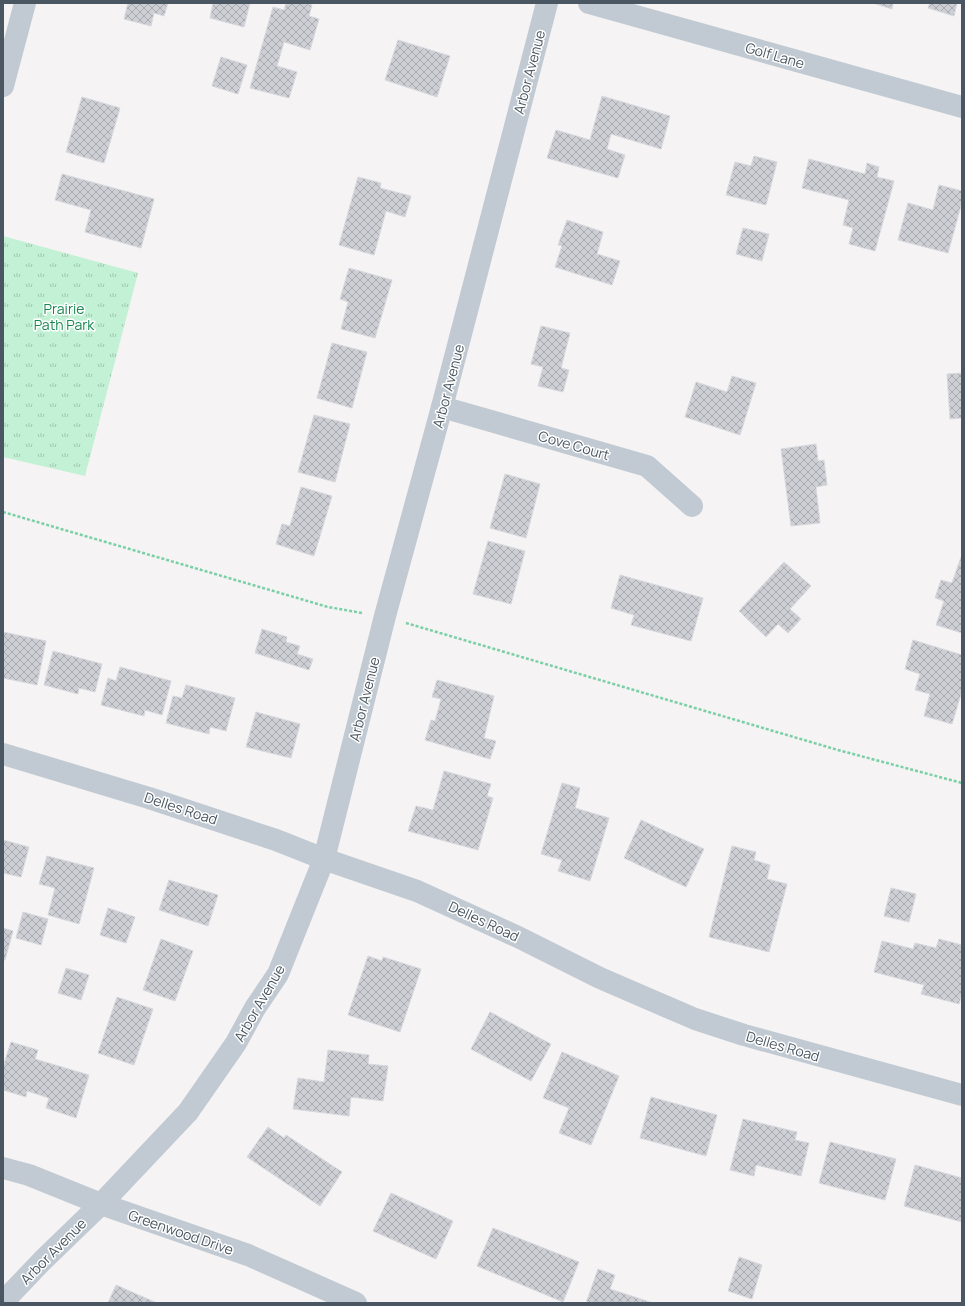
<svg xmlns="http://www.w3.org/2000/svg" width="965" height="1306" font-family="Manrope,sans-serif">
<style>
.park{fill:url(#park-tufts)}
.building{fill:url(#building-cross-hatch);stroke:#d7d9de}
.lines{fill:none;stroke-linecap:round;stroke-linejoin:round}
.path{stroke:#7ad0a6;stroke-width:2.5;stroke-dasharray:3 2;stroke-linecap:butt}
.minor{stroke:#c1cad2;stroke-width:22}
.labels{text-anchor:middle;dominant-baseline:central;stroke-width:3;stroke-linejoin:round;paint-order:stroke}
.street-label{font-size:14px;fill:#4a5661;stroke:#fff}
.park-label{font-size:14px;fill:#17864f;stroke:#fff}
</style>
<defs>
<pattern id="park-tufts" width="24" height="20" patternUnits="userSpaceOnUse"><rect width="24" height="20" fill="#c3f1d5"/><path d="M3 7l-1-3M5 7V3M7 7l1-3M15 17l-1-3M17 17v-4M19 17l1-3" fill="none" stroke="#a0c6b0"/></pattern>
<pattern id="building-cross-hatch" width="8" height="8" patternUnits="userSpaceOnUse"><rect width="8" height="8" fill="#cdcfd5"/><path d="M0 0l8 8M0 8l8-8" fill="none" stroke="#a8abb0"/></pattern>
</defs>
<rect width="100%" height="100%" fill="#f5f3f3"/>
<path class="park" d="M 3,236 L 138,273 L 85,476 L 3,457 Z"/>
<g class="building">
<path d="M 128,3 L 168,3 L 164,16 L 154,13 L 151,26 L 124,19 Z"/>
<path d="M 213,3 L 250,3 L 244,27 L 210,18 Z"/>
<path d="M 286,3 L 305,3 L 312,5 L 309,16 L 319,19 L 310,50 L 284,42 L 277,66 L 297,72 L 289,98 L 250,88 L 273,7 L 284,10 Z"/>
<path d="M 873,3 L 893,3 L 892,9 Z"/>
<path d="M 930,3 L 957,3 L 954,16 L 928,8 Z"/>
<path d="M 398,40 L 450,56 L 437,97 L 385,80 Z"/>
<path d="M 221,57 L 247,65 L 238,94 L 212,86 Z"/>
<path d="M 602,96 L 670,116 L 661,149 L 611,134 L 607,149 L 625,155 L 618,178 L 547,158 L 556,130 L 590,140 Z"/>
<path d="M 82,97 L 120,108 L 104,163 L 66,152 Z"/>
<path d="M 754,156 L 777,162 L 766,205 L 726,195 L 735,162 L 751,166 Z"/>
<path d="M 809,159 L 865,174 L 867,163 L 879,167 L 877,177 L 894,181 L 875,251 L 849,244 L 853,228 L 843,225 L 849,200 L 802,188 Z"/>
<path d="M 62,174 L 154,199 L 141,248 L 85,232 L 91,210 L 55,200 Z"/>
<path d="M 358,177 L 381,183 L 380,188 L 411,196 L 405,217 L 386,211 L 374,255 L 339,245 Z"/>
<path d="M 939,185 L 962,191 L 962,202 L 948,253 L 898,240 L 908,203 L 933,210 Z"/>
<path d="M 567,220 L 603,232 L 597,254 L 620,261 L 612,285 L 555,267 L 562,246 L 558,245 Z"/>
<path d="M 743,228 L 769,234 L 762,261 L 736,254 Z"/>
<path d="M 349,268 L 392,280 L 375,338 L 341,329 L 348,302 L 340,299 Z"/>
<path d="M 541,326 L 570,333 L 561,368 L 569,370 L 563,392 L 538,386 L 543,367 L 531,364 Z"/>
<path d="M 332,343 L 367,352 L 352,408 L 317,398 Z"/>
<path d="M 962,373 L 962,418 L 950,419 L 947,374 Z"/>
<path d="M 732,376 L 756,383 L 740,435 L 685,417 L 696,382 L 727,392 Z"/>
<path d="M 314,415 L 350,424 L 335,482 L 298,472 Z"/>
<path d="M 816,444 L 818,461 L 824,460 L 827,485 L 816,487 L 820,523 L 791,526 L 781,449 Z"/>
<path d="M 505,474 L 540,484 L 526,538 L 490,528 Z"/>
<path d="M 301,487 L 332,496 L 314,556 L 276,544 L 282,524 L 290,526 Z"/>
<path d="M 488,541 L 525,551 L 511,604 L 473,594 Z"/>
<path d="M 961,557 L 962,557 L 962,633 L 936,625 L 944,601 L 935,598 L 941,580 L 952,583 Z"/>
<path d="M 784,562 L 811,586 L 790,609 L 801,619 L 788,633 L 778,624 L 766,637 L 739,611 Z"/>
<path d="M 620,575 L 703,598 L 691,641 L 631,625 L 634,615 L 611,608 Z"/>
<path d="M 262,629 L 287,637 L 286,642 L 300,646 L 297,654 L 313,659 L 309,670 L 255,653 Z"/>
<path d="M 3,632 L 46,641 L 37,685 L 3,678 Z"/>
<path d="M 913,640 L 962,655 L 962,691 L 952,724 L 924,716 L 930,694 L 915,690 L 920,674 L 905,669 Z"/>
<path d="M 53,651 L 102,664 L 95,692 L 79,688 L 78,694 L 44,685 Z"/>
<path d="M 120,667 L 171,681 L 162,715 L 145,710 L 144,716 L 101,705 L 108,678 L 116,681 Z"/>
<path d="M 437,680 L 494,696 L 484,738 L 496,741 L 490,759 L 425,740 L 431,720 L 435,721 L 441,699 L 432,697 Z"/>
<path d="M 186,685 L 235,698 L 226,731 L 210,727 L 209,734 L 166,723 L 173,696 L 182,698 Z"/>
<path d="M 256,712 L 300,724 L 291,758 L 246,747 Z"/>
<path d="M 444,771 L 491,784 L 487,796 L 493,798 L 478,850 L 408,831 L 416,806 L 433,810 Z"/>
<path d="M 562,783 L 580,788 L 575,808 L 609,818 L 590,881 L 558,871 L 562,860 L 541,854 Z"/>
<path d="M 641,820 L 704,849 L 686,887 L 624,858 Z"/>
<path d="M 3,840 L 29,847 L 21,877 L 3,873 Z"/>
<path d="M 732,846 L 756,852 L 754,860 L 770,865 L 767,879 L 787,884 L 769,952 L 709,937 Z"/>
<path d="M 47,856 L 94,868 L 79,924 L 48,915 L 55,888 L 39,884 Z"/>
<path d="M 169,880 L 218,895 L 208,926 L 159,910 Z"/>
<path d="M 891,888 L 916,894 L 909,922 L 884,916 Z"/>
<path d="M 108,908 L 135,917 L 126,943 L 100,935 Z"/>
<path d="M 23,912 L 48,919 L 41,945 L 16,938 Z"/>
<path d="M 3,928 L 13,931 L 5,960 L 3,960 Z"/>
<path d="M 161,939 L 193,951 L 175,1001 L 143,990 Z"/>
<path d="M 939,939 L 962,945 L 962,993 L 959,1004 L 921,994 L 924,985 L 874,972 L 882,941 L 913,949 L 915,943 L 936,948 Z"/>
<path d="M 368,956 L 382,961 L 383,957 L 421,969 L 400,1032 L 348,1015 Z"/>
<path d="M 66,968 L 89,975 L 81,1000 L 58,993 Z"/>
<path d="M 117,997 L 153,1009 L 134,1065 L 98,1053 Z"/>
<path d="M 490,1012 L 551,1044 L 531,1081 L 471,1049 Z"/>
<path d="M 11,1042 L 38,1050 L 35,1059 L 89,1075 L 76,1118 L 46,1108 L 49,1098 L 27,1091 L 26,1097 L 3,1090 L 3,1067 Z"/>
<path d="M 328,1050 L 369,1055 L 368,1064 L 388,1066 L 383,1101 L 351,1097 L 349,1116 L 293,1109 L 298,1078 L 324,1082 Z"/>
<path d="M 562,1052 L 619,1076 L 591,1145 L 559,1133 L 569,1108 L 543,1098 Z"/>
<path d="M 651,1097 L 717,1115 L 706,1156 L 640,1138 Z"/>
<path d="M 743,1119 L 797,1132 L 795,1140 L 809,1143 L 801,1176 L 756,1165 L 754,1176 L 730,1170 Z"/>
<path d="M 268,1127 L 284,1138 L 286,1135 L 342,1172 L 320,1206 L 247,1157 Z"/>
<path d="M 830,1142 L 896,1159 L 885,1200 L 819,1183 Z"/>
<path d="M 915,1165 L 962,1178 L 962,1222 L 904,1206 Z"/>
<path d="M 391,1193 L 453,1221 L 436,1259 L 373,1231 Z"/>
<path d="M 493,1228 L 579,1262 L 563,1302 L 477,1266 Z"/>
<path d="M 739,1257 L 762,1265 L 752,1299 L 728,1291 Z"/>
<path d="M 598,1269 L 615,1275 L 610,1289 L 653,1303 L 586,1303 Z"/>
<path d="M 116,1285 L 157,1303 L 108,1303 Z"/>
</g>
<g class="lines">
<g class="path">
<path d="M 3,512 L 328,607 L 362,613"/>
<path d="M 406,623 L 838,750 L 962,783"/>
</g>
<g class="minor">
<path d="M 589,3 L 962,107"/>
<path d="M 3,86 L 25,3"/>
<path d="M 442,407 L 647,466 L 692,506"/>
<path d="M 3,754 L 149,798 L 276,840 L 324,859 L 417,891 L 518,937 L 600,978 L 695,1019 L 744,1035 L 962,1095"/>
<path d="M 3,1168 L 29,1175 L 101,1204 L 248,1255 L 356,1303"/>
<path d="M 3,1302 L 42,1261 L 101,1204 L 188,1112 L 236,1043 L 255,1008 L 278,974 L 324,859 L 385,616 L 442,407 L 547,3"/>
</g>
</g>
<g class="labels">
<g class="street-label">
<text transform="translate(775 55) rotate(16)">Golf Lane</text>
<text transform="translate(529 72) rotate(-75)">Arbor Avenue</text>
<text transform="translate(448 386) rotate(-75)">Arbor Avenue</text>
<text transform="translate(574 445) rotate(16)">Cove Court</text>
<text transform="translate(364 699) rotate(-76)">Arbor Avenue</text>
<text transform="translate(181 808) rotate(18)">Delles Road</text>
<text transform="translate(484 921) rotate(25)">Delles Road</text>
<text transform="translate(259 1003) rotate(-60)">Arbor Avenue</text>
<text transform="translate(783 1046) rotate(16)">Delles Road</text>
<text transform="translate(181 1232) rotate(19)">Greenwood Drive</text>
<text transform="translate(53 1251) rotate(-45)">Arbor Avenue</text>
</g>
<g class="park-label">
<text x="64" y="308">Prairie<tspan x="64" dy="16">Path Park</tspan></text>
</g>
</g>
<rect width="965" height="1306" fill="none" stroke="#4a5661" stroke-width="8"/>
</svg>
